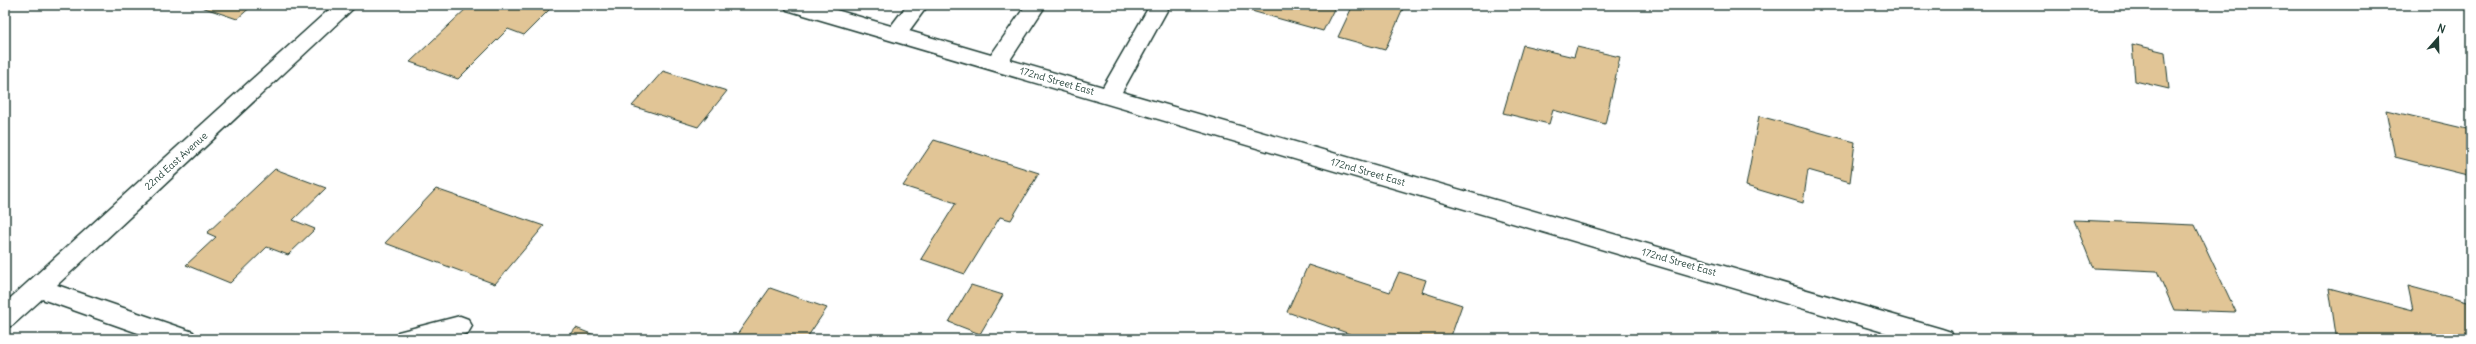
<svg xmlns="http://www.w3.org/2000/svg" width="2476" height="344" font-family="Delius,sans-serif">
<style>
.building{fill:#e1c596;stroke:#1f3d34}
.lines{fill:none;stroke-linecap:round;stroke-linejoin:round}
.minor-casing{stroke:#1f3d34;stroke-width:3}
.minor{fill:#fff;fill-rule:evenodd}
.labels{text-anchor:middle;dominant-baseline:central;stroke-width:3.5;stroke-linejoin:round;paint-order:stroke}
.street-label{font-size:10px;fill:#1f3d34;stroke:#fff}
</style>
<rect width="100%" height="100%" fill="#fff"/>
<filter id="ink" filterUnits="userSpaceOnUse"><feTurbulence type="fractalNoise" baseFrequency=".025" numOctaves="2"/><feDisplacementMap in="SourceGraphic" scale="8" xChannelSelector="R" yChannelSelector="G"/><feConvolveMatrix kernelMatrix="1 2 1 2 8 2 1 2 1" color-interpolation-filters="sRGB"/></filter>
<g filter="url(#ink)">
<g class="building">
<path d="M 196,5 L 253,5 L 237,19 Z"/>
<path d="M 470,5 L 554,5 L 524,35 L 508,29 L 458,79 L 410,62 Z"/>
<path d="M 1230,5 L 1336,5 L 1323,31 Z"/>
<path d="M 1353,5 L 1387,5 L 1403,9 L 1385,50 L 1338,37 Z"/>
<path d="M 2132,44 L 2165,52 L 2169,89 L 2135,81 Z"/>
<path d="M 1523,45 L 1574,57 L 1577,47 L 1620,57 L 1605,124 L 1553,110 L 1549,124 L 1503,113 Z"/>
<path d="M 663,71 L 727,91 L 698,127 L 632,106 Z"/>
<path d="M 2386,110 L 2471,130 L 2471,176 L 2395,157 Z"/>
<path d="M 1759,116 L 1855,142 L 1850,182 L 1808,170 L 1803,203 L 1746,186 Z"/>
<path d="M 934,140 L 1039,173 L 1011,220 L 1000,217 L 965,274 L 921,259 L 956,203 L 903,186 Z"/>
<path d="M 275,169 L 326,188 L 293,220 L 315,229 L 288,255 L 267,247 L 230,283 L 186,265 L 216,237 L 207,233 Z"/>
<path d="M 436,189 L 544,226 L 495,284 L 385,243 Z"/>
<path d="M 2074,220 L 2195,225 L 2236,312 L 2174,310 L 2157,271 L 2093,268 Z"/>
<path d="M 1308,265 L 1390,292 L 1399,272 L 1426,280 L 1422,292 L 1462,305 L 1450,339 L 1348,339 L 1350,334 L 1287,312 Z"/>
<path d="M 971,285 L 1003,295 L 980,334 L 949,322 Z"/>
<path d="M 2408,286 L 2471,303 L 2471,339 L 2349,339 L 2336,335 L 2329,288 L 2413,310 Z"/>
<path d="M 770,288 L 827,308 L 806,339 L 734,339 Z"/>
<path d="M 576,328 L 604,339 L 567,339 Z"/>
</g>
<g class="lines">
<defs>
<g id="minor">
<path d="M 334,5 L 357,5 L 57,285 L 193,332 L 196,339 L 155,339 L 42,299 L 13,325 L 5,328 L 5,303 Z"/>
<path d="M 784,5 L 819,5 L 891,26 L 907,5 L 928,5 L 909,31 L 991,55 L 1026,5 L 1046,5 L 1010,60 L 1103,87 L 1150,5 L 1170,5 L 1122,92 L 1942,329 L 1951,332 L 1954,339 L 1907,339 L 787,10 Z"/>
<path d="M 460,316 L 468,319 L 472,326 L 468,333 L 449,339 L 395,339 L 398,332 Z"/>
</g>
</defs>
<use href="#minor" class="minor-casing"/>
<use href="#minor" class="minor"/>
</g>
</g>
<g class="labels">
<g class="street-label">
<text transform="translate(1057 81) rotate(16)">172nd Street East</text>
<text transform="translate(176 161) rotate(-42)">22nd East Avenue</text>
<text transform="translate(1368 172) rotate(16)">172nd Street East</text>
<text transform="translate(1679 262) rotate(16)">172nd Street East</text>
</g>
</g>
<rect width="2476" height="344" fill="none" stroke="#fff" stroke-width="20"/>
<rect x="10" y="10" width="2456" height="324" fill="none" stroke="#1f3d34" stroke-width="1.5" filter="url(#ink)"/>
<g transform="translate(2438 38) rotate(20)" stroke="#ffffff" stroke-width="3" paint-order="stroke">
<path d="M0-3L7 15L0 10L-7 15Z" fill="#1f3d34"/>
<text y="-6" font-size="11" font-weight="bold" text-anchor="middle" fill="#1f3d34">N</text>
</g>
</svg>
